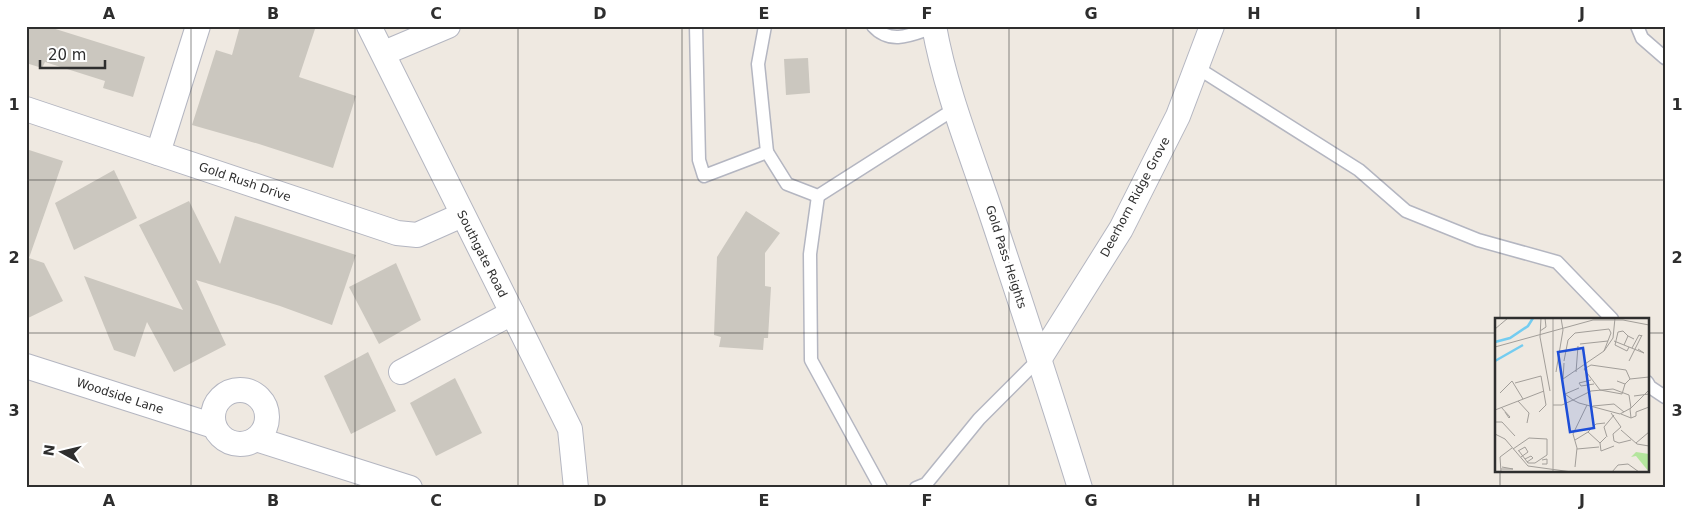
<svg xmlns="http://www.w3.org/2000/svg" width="1691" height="514" font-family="'DejaVu Sans',sans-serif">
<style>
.building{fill:#cbc7bf}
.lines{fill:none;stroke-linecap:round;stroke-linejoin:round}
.lane-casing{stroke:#b4b6c1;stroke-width:15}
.street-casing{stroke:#b4b6c1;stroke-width:26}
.lane{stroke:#fff;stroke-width:12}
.street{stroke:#fff;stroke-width:24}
.grid{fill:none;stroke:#2e2e2e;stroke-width:1;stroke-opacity:0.55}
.labels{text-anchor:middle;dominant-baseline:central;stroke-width:5;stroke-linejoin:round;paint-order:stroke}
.street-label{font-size:12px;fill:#2e2e2e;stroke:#fff}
.inset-river{fill:none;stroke:#74ccf0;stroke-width:2.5}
.inset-road{fill:none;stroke:#a29e99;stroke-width:1}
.view{fill:#1d4ed8;fill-opacity:0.15;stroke:#1d4ed8;stroke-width:2.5}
.inset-edge{fill:none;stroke:#2e2e2e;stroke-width:2.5}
.neatline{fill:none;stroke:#2e2e2e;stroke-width:2}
.grid-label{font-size:16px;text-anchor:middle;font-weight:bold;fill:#2e2e2e}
</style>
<rect width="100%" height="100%" fill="#efe9e1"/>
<g class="building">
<path d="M 26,26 L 46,26 L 145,57 L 133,97 L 103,88 L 105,81 L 45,62 L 42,68 L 26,63 Z"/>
<path d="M 240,26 L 316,26 L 299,77 L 356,96 L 333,168 L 259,144 L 192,125 L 216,50 L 232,55 Z"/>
<path d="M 808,58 L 810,93 L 786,95 L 784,59 Z"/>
<path d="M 26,149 L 63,161 L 29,258 L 44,263 L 63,301 L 26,319 Z"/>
<path d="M 114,170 L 137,218 L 74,250 L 55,203 Z"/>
<path d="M 189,201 L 220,264 L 235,216 L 356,255 L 332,325 L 280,306 L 196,280 L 226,345 L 174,372 L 147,322 L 135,357 L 114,350 L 84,276 L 183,310 L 139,225 Z"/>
<path d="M 746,211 L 780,233 L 765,253 L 765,286 L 771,287 L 768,338 L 764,338 L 763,350 L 719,347 L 721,337 L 714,335 L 717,257 Z"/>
<path d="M 396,263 L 421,320 L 379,344 L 349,287 Z"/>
<path d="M 368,352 L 396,411 L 351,434 L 324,376 Z"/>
<path d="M 455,378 L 482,433 L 436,456 L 410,403 Z"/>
</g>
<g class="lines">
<defs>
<g id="lane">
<path d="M 696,26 L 699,160 L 704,176 L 767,152 L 758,64 L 765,26"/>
<path d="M 873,26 C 891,46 913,34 934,27"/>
<path d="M 1637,26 L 1642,38 L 1665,58"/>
<path d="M 1196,67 L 1359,170 L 1406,211 L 1478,240 L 1557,262 L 1612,319"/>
<path d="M 767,152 L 787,184 L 818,196 L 956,108"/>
<path d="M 818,196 L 810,254 L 811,360 L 881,488"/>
<path d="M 1647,382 L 1650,387 L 1665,397"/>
<path d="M 916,488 L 926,484 L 979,419 L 1040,358"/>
</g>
<g id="street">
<path d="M 369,26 L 570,429 L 576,488"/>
<path d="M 934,26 C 945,88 969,148 989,207 C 1020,300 1051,394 1080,488"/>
<path d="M 384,53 L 448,26"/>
<path d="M 26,109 L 397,233 L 417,235 L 462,215"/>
<path d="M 158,153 L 198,26"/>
<path d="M 1040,358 L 1121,229 L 1178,116 L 1212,26"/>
<path d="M 26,366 L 214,426"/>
<path d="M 401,372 L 512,313"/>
<circle cx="240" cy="417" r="27"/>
<path d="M 256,439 L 410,488"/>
</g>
</defs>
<use href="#lane" class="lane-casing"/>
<use href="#street" class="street-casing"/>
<use href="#lane" class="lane"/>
<use href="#street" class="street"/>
</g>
<path class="grid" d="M 191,26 L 191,488M 355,26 L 355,488M 518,26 L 518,488M 682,26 L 682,488M 846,26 L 846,488M 1009,26 L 1009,488M 1173,26 L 1173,488M 1336,26 L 1336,488M 1500,26 L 1500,319M 26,180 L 1665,180M 26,333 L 1496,333M 1647,333 L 1665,333M 1500,470 L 1500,488"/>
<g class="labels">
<g class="street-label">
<text transform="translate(245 182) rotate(19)">Gold Rush Drive</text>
<text transform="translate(1135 197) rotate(-62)">Deerhorn Ridge Grove</text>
<text transform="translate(482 254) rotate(63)">Southgate Road</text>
<text transform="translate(1006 257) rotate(72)">Gold Pass Heights</text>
<text transform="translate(120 396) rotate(18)">Woodside Lane</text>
</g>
</g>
<g transform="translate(1495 318)">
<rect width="154" height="154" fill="#efe9e1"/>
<path d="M 141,134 L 154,136 L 154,154 L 141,138 L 136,139 Z" fill="#b4e59d"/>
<path class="inset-river" d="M 0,24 L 15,20 L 33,8 L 38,0M 0,43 L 28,27"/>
<path class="inset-road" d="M 46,0 L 45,19 L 55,73M 0,11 L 13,0M 45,13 L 51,9 L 50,0M 133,18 L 128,13 L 123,14 L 120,27 L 132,33 L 134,29M 119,23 L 149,35 L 143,31M 85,26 L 113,23M 129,27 L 133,18 L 139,21M 0,29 L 98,2 L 128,2 L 154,7M 137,30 L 144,17 L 147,18M 69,43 L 73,22 L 80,15 L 114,11 L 116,15 L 109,33M 134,43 L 147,17M 69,45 L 68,61 L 109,33 L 118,20 L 120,0M 89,51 L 96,47 L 131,52 L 135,61 L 130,66M 89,51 L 105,72M 61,54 L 68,12 L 66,0M 81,54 L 83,28M 135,61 L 154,59M 96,62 L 84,65 L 86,68 L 99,66M 20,65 L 46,58 L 51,87 L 44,94M 105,72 L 127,76 L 130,66 L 122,63M 5,75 L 17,63 L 28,81M 139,78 L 154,76M 23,83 L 34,95 L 32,105M 58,87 L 67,87 L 78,82 L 96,73 L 118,71 L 134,77 L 136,90 L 125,96 L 84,85 L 78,82 L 70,76 L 84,70M 98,88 L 119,86 L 129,94M 6,89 L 15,99 L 14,100 L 10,94M 0,92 L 49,73M 116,95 L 126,109 L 118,116 L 119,123 L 124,125 L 136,122M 126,96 L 136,100 L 135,91 L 154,72M 136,100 L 141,98 L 141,94 L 154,89M 0,104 L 7,104 L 20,118M 110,105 L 101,106 L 93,114 L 105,125 L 111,119M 126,112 L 142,126 L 154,128M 0,116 L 10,121 L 33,148 L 77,154M 112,119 L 109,109 L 119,97M 80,122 L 93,114M 105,125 L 106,133 L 119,128M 141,125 L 154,114M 18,131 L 34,120 L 52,121 L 52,137 L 40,145 L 33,145 L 24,133M 82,131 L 104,129M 23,133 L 30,129 L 33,134 L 26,139M 30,141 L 36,138 L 38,140 L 32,144M 47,142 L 52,141 L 52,146 L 47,146M 80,149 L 82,130 L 78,116 L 92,87M 6,151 L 18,151 L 7,149M 6,154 L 5,139 L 17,130M 58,154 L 58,0M 117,154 L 123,147 L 133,146 L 144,154"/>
<path class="view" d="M 88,30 L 99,110 L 75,114 L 63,34 Z"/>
<rect width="154" height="154" class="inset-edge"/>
</g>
<rect width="1691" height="514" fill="none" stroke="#ffffff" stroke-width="55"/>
<g transform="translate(62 452) rotate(278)" stroke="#ffffff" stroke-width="4" paint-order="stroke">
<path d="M0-4L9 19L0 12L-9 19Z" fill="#2e2e2e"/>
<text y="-8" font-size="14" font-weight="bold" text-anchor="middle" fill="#2e2e2e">N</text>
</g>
<path d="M40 60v8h65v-8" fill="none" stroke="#2e2e2e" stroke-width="2.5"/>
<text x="48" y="60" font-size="15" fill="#2e2e2e" stroke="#ffffff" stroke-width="4" paint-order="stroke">20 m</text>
<rect x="28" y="28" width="1636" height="458" class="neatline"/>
<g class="grid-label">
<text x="109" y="19">A</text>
<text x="273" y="19">B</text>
<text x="436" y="19">C</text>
<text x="600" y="19">D</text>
<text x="764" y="19">E</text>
<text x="927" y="19">F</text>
<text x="1091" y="19">G</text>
<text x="1254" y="19">H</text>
<text x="1418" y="19">I</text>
<text x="1582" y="19">J</text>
<text x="14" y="110">1</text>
<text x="1677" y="110">1</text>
<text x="14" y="263">2</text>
<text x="1677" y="263">2</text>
<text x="14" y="416">3</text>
<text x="1677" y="416">3</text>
<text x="109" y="506">A</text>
<text x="273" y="506">B</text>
<text x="436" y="506">C</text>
<text x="600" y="506">D</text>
<text x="764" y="506">E</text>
<text x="927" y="506">F</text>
<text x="1091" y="506">G</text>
<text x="1254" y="506">H</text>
<text x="1418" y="506">I</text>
<text x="1582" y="506">J</text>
</g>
</svg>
